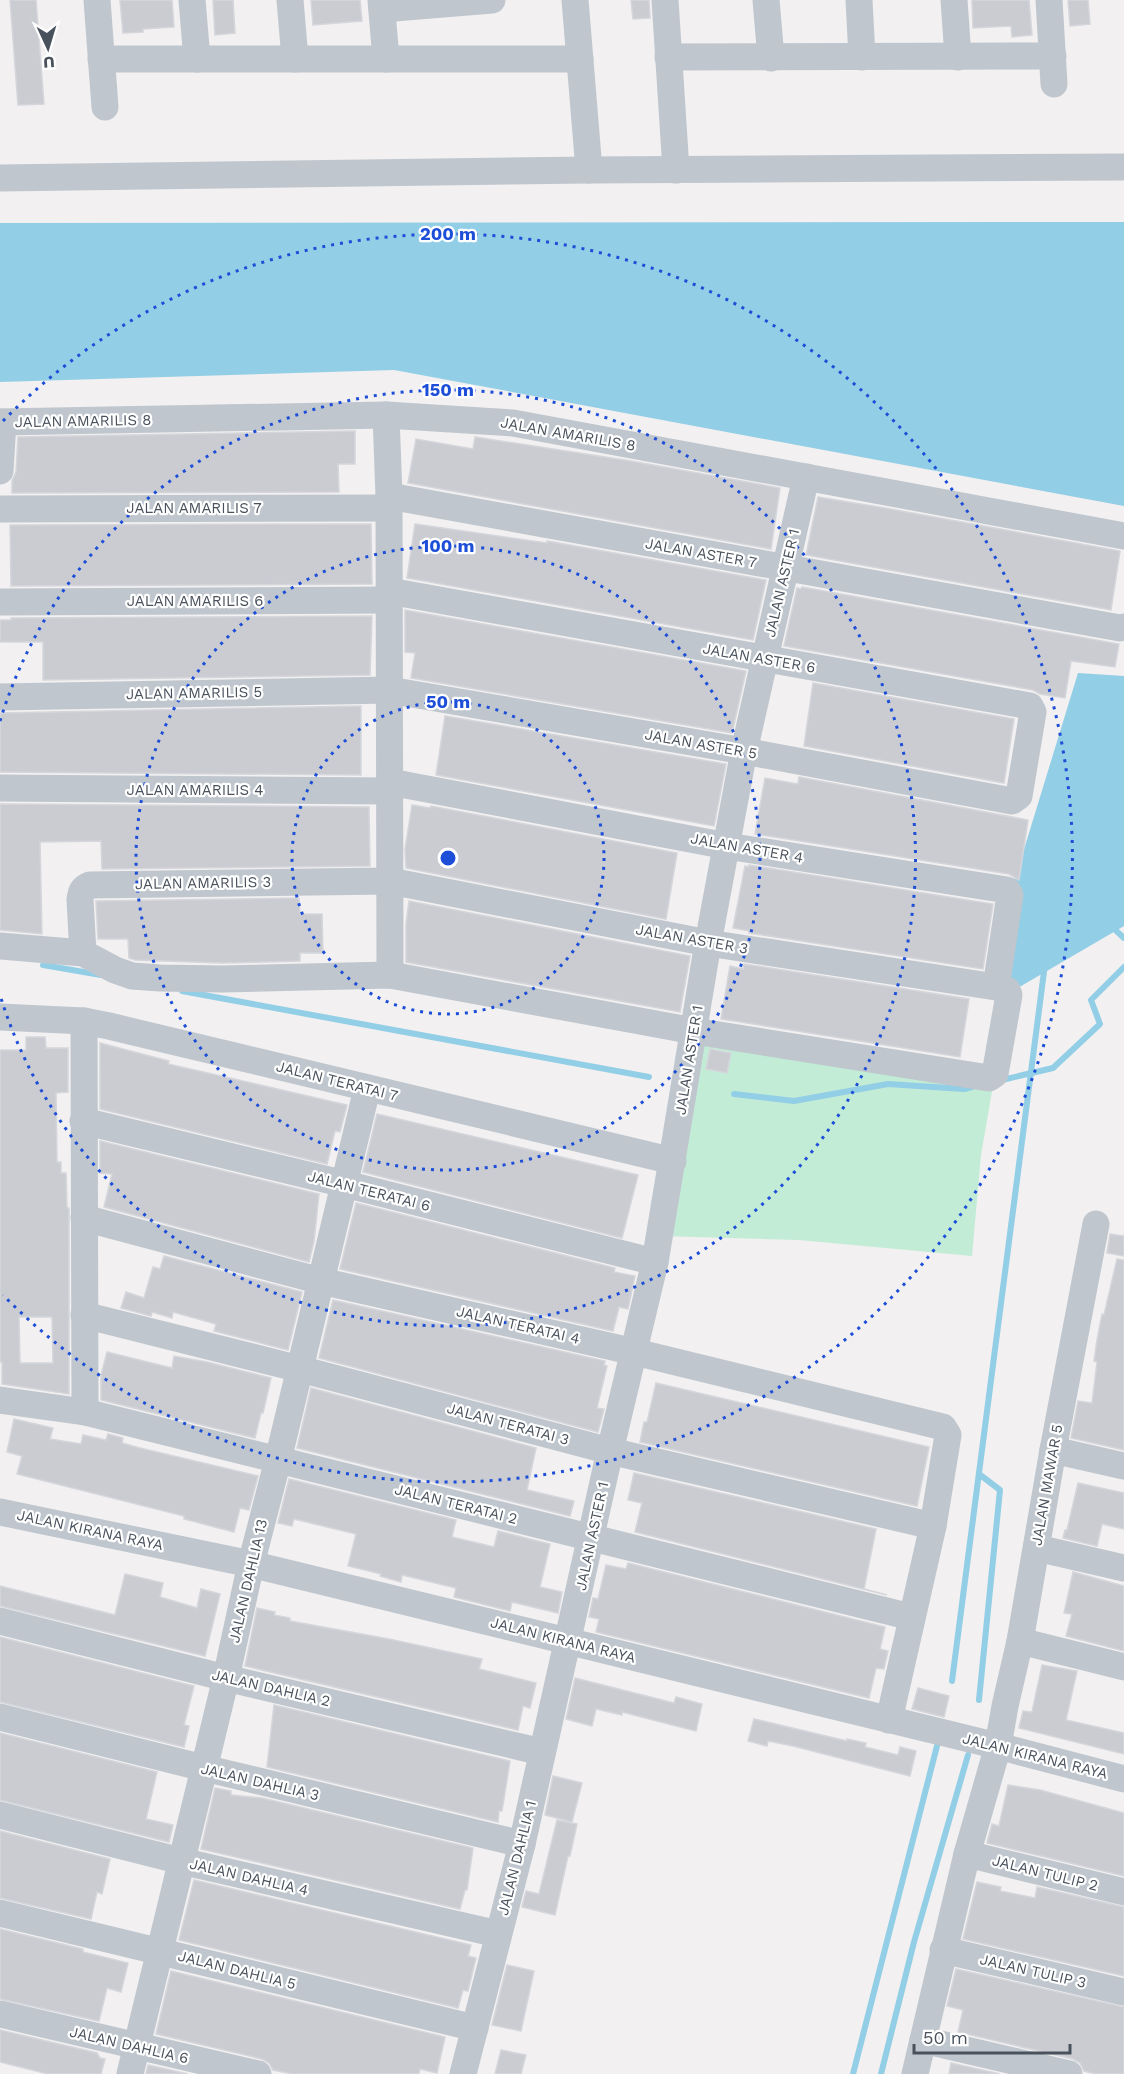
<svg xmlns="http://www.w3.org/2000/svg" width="1124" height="2074" font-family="'Work Sans',sans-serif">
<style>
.green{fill:#c2ecd6}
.water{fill:#92cee6}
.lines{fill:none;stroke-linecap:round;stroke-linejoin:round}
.stream{stroke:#92cee6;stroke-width:6}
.building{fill:#caccd2;stroke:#d4d6db;stroke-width:1.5;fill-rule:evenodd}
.minor{stroke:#bfc6cd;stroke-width:27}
.ring{fill:none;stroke:#1d4ed8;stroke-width:3;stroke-dasharray:3 6}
.labels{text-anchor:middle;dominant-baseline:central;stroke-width:4.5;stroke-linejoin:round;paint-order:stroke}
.street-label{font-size:15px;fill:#49515c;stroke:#fff}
.centre{fill:#1d4ed8;stroke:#fff;stroke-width:3}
.ring-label{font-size:18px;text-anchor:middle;font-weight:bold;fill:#1d4ed8;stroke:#fff;stroke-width:4.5;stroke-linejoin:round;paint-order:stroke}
</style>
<rect width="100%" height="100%" fill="#f2f0f0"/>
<path class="green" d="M 694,1031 L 995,1074 L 981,1155 L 972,1256 L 799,1240 L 660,1236 Z"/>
<g class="water">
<path d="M 1124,222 L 1124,506 L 394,370 L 0,382 L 0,223 Z"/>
<path d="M 1078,673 L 1124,676 L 1124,926 L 1009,993 L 1010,895 Z"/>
</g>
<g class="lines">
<g class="stream">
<path d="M 1111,926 L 1124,938"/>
<path d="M 43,965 L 101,975"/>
<path d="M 182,991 L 649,1077"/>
<path d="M 1002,1080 L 1053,1068 L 1100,1024 L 1091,1000 L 1124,967"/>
<path d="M 734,1094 L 794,1101 L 888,1084 L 964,1089 L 972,1087"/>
<path d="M 952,1681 L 1045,964"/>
<path d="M 979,1700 L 1000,1490 L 979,1474"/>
<path d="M 853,2074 L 938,1742"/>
<path d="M 881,2074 L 914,1942 L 968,1755"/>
</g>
</g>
<g class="building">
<path d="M 10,0 L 36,0 L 44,104 L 18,105 Z"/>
<path d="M 120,0 L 172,0 L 174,27 L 143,29 L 143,32 L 123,33 Z"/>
<path d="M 213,0 L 233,0 L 235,33 L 215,35 Z"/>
<path d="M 311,0 L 360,0 L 362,21 L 313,25 Z"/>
<path d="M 631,0 L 649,0 L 650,18 L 633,19 Z"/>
<path d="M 972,0 L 1029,0 L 1032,35 L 1012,37 L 1011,26 L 973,28 Z"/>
<path d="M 1068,0 L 1088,0 L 1090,24 L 1070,26 Z"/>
<path d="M 355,431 L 355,464 L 338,464 L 339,492 L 12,493 L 12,481 L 16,472 L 18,437 Z"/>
<path d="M 475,437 L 631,461 L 780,488 L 771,549 L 408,483 L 416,439 L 473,449 Z"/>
<path d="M 818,497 L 885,508 L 1120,551 L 1111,610 L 806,555 Z"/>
<path d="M 371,524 L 372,584 L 11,586 L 10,525 Z"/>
<path d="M 415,524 L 547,543 L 547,541 L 766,580 L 753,640 L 407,578 Z"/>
<path d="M 802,587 L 1119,644 L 1115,667 L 1071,661 L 1065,698 L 1040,694 L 1033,690 L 784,646 L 797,588 L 801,589 Z"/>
<path d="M 405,610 L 746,671 L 732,733 L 411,678 L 415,653 L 405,652 Z"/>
<path d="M 372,616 L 370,675 L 43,680 L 43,642 L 0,642 L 0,620 L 11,620 L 11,618 Z"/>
<path d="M 813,683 L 1014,719 L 1004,783 L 804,746 Z"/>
<path d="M 361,706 L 361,775 L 0,772 L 0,713 Z"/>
<path d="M 445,716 L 726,764 L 714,826 L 436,775 Z"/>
<path d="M 799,777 L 1028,820 L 1019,880 L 1009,874 L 755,834 L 765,778 L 798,784 Z"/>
<path d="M 0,804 L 369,807 L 370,866 L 102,869 L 101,841 L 40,842 L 42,934 L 0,930 Z"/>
<path d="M 412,805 L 430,808 L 431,806 L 677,853 L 666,919 L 406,868 L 405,849 Z"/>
<path d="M 749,865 L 993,904 L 983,969 L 749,933 L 749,931 L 733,928 L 745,866 L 749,867 Z"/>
<path d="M 299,898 L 300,914 L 322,914 L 323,953 L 300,953 L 300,961 L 222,963 L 135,960 L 129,958 L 128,939 L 98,939 L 96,901 Z"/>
<path d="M 409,901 L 690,956 L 680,1012 L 406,962 L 406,924 Z"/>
<path d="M 744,964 L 969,999 L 960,1057 L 721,1019 L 730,966 L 743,969 Z"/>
<path d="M 26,1037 L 45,1037 L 46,1048 L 68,1048 L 68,1092 L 56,1093 L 57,1162 L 61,1162 L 61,1173 L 66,1173 L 67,1208 L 69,1208 L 69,1394 L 2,1384 L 2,1362 L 0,1362 L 0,1050 L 26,1050 ZM 19,1317 L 52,1317 L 53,1363 L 20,1363 Z"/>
<path d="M 100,1043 L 169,1061 L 168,1064 L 199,1071 L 347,1105 L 340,1132 L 335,1131 L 327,1164 L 100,1109 Z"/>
<path d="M 710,1049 L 731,1053 L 727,1073 L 706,1069 Z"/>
<path d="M 377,1114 L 638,1175 L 622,1238 L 363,1172 Z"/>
<path d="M 100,1141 L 319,1194 L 314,1241 L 309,1262 L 104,1207 L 112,1174 L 100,1173 Z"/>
<path d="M 356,1203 L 615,1268 L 614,1272 L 635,1276 L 628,1309 L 619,1307 L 613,1331 L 340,1269 Z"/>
<path d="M 1110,1234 L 1124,1236 L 1124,1256 L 1107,1253 Z"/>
<path d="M 164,1256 L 302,1292 L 288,1350 L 214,1331 L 216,1324 L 173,1312 L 172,1318 L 152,1312 L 151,1316 L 121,1308 L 126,1292 L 144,1298 L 153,1267 L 160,1269 Z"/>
<path d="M 1117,1259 L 1124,1260 L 1124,1450 L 1071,1438 L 1078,1401 L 1092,1403 L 1097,1362 L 1094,1361 L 1097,1340 L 1102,1314 L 1104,1315 Z"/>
<path d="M 333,1300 L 605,1361 L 604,1365 L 607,1366 L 597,1408 L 604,1409 L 598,1432 L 319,1358 Z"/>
<path d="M 107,1352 L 172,1368 L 174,1356 L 207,1362 L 271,1378 L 263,1413 L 261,1413 L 255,1438 L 101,1400 L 101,1375 Z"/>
<path d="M 656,1383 L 929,1447 L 917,1506 L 640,1442 L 644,1422 L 647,1422 Z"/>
<path d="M 311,1388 L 536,1448 L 527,1490 L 574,1501 L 570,1516 L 297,1448 Z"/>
<path d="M 14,1419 L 53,1428 L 50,1439 L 81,1444 L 83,1435 L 106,1440 L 108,1434 L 123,1438 L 122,1443 L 140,1448 L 258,1476 L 249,1510 L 240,1508 L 234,1532 L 184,1519 L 184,1516 L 17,1474 L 22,1456 L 7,1452 Z"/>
<path d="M 634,1473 L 876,1529 L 864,1589 L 887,1595 L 635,1532 L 642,1503 L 628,1500 Z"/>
<path d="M 289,1479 L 456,1520 L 452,1537 L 494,1547 L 498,1531 L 550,1544 L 540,1587 L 562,1592 L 558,1613 L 512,1602 L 510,1611 L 454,1597 L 456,1588 L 402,1575 L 401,1582 L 380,1576 L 381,1574 L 348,1566 L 356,1534 L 294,1519 L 292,1526 L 278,1523 Z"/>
<path d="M 1078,1483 L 1124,1493 L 1124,1529 L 1102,1524 L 1097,1546 L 1063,1538 L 1065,1530 L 1067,1530 Z"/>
<path d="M 628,1563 L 885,1627 L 880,1649 L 888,1651 L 884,1669 L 876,1668 L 869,1698 L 596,1632 L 599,1619 L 589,1617 L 593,1598 L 598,1599 L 606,1565 L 626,1569 Z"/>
<path d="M 1073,1572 L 1124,1586 L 1124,1651 L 1066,1636 L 1072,1614 L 1064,1613 Z"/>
<path d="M 125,1574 L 163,1583 L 160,1597 L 197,1608 L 201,1589 L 220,1594 L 205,1656 L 0,1606 L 0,1586 L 115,1615 Z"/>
<path d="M 257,1608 L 275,1612 L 274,1615 L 290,1618 L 290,1621 L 389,1639 L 482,1659 L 479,1669 L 536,1683 L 530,1708 L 523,1706 L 518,1730 L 245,1666 Z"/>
<path d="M 0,1637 L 194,1686 L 184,1725 L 189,1726 L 184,1747 L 0,1702 Z"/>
<path d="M 1042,1665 L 1077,1671 L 1066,1720 L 1124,1733 L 1124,1754 L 1019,1728 L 1023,1711 L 1032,1712 Z"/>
<path d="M 575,1678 L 674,1703 L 676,1697 L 702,1704 L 696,1731 L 622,1712 L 622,1715 L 596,1709 L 592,1726 L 566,1719 Z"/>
<path d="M 918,1688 L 949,1696 L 944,1717 L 912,1709 Z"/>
<path d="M 274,1705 L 510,1761 L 502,1811 L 499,1811 L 498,1822 L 267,1767 Z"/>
<path d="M 754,1719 L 847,1741 L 847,1739 L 866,1743 L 865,1747 L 898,1755 L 900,1747 L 916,1751 L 910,1776 L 793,1746 L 768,1741 L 767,1746 L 748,1741 Z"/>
<path d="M 0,1733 L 157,1772 L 146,1819 L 173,1825 L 169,1842 L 0,1800 Z"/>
<path d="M 553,1776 L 582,1783 L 572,1822 L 545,1815 Z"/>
<path d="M 1008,1785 L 1040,1790 L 1124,1813 L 1124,1876 L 987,1843 L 992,1824 L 999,1826 Z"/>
<path d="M 215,1788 L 231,1791 L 231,1795 L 262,1798 L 473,1848 L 467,1890 L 465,1890 L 460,1909 L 201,1849 Z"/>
<path d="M 557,1820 L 577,1824 L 570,1856 L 568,1856 L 555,1915 L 522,1907 L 526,1891 L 539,1894 Z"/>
<path d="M 0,1831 L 110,1859 L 102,1894 L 97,1892 L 91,1919 L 0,1898 Z"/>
<path d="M 194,1880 L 471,1945 L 468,1956 L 476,1958 L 468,1991 L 463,1990 L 458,2008 L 179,1940 Z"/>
<path d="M 977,1882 L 1001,1887 L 1000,1891 L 1035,1898 L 1037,1887 L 1124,1907 L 1124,1976 L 963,1939 Z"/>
<path d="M 0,1929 L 83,1949 L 83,1952 L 128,1963 L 121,1992 L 107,1988 L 99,2021 L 0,1999 Z"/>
<path d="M 507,1965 L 534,1971 L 521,2031 L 492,2025 Z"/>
<path d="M 956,1969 L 1124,2007 L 1124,2074 L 1096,2074 L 1084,2071 L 1080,2063 L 1073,2059 L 958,2032 L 963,2010 L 947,2006 Z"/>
<path d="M 171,1971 L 445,2037 L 437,2073 L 420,2069 L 419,2074 L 292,2074 L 273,2070 L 269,2063 L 262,2059 L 156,2034 Z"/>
<path d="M 0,2030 L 97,2053 L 100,2058 L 105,2059 L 101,2074 L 48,2074 L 0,2062 Z"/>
<path d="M 501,2050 L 526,2055 L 521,2074 L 495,2074 Z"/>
<path d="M 951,2063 L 1000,2074 L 949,2074 Z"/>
<path d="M 148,2065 L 188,2074 L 146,2074 Z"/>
</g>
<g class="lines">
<g class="minor">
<path d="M 97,0 L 105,107"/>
<path d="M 192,0 L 197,59"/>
<path d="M 290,0 L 295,59"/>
<path d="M 381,0 L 386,59"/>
<path d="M 575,0 L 589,170"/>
<path d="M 665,0 L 676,170"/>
<path d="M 766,0 L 771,58"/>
<path d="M 859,0 L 862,57"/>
<path d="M 954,0 L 958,57"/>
<path d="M 1049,0 L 1054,84"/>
<path d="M 382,9 L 492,0"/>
<path d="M 668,57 L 1053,56"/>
<path d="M 101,59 L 580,59"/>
<path d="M 0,178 L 589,170 L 1124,167"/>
<path d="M 386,415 L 389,496 L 390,975"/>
<path d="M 0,422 L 386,415 L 513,423 L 1124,536"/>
<path d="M 0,471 L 3,422"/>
<path d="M 389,496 L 1120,628 L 1124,627"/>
<path d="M 0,509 L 389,508"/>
<path d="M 0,602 L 389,600"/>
<path d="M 0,697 L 389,690 L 744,751 L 1012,801 L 1019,796 L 1033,712 L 1030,706 L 389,591"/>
<path d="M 390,782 L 727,846 L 1007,890 L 1010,895 L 996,987"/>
<path d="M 0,788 L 390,791"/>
<path d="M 0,946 L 83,953 L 115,970 L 132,976 L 160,978 L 222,979 L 390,975 L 694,1031 L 989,1078 L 995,1074 L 1009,995 L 1007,990 L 996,987 L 708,943 L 390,881 L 90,885 C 82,888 81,892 80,900 L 83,953"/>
<path d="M 0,1017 L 84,1021 L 109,1026 L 673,1161"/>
<path d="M 84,1021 L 85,1412"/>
<path d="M 83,1121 L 345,1184 L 655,1262"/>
<path d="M 84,1218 L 321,1281 L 635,1352 L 943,1427 L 948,1435 L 933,1526 L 889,1720"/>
<path d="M 84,1315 L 300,1369 L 610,1451 L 933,1526"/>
<path d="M 0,1400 L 85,1412 L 911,1617"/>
<path d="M 1053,1450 L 1124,1466"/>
<path d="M 0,1512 L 251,1564 L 998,1746 L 1124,1779"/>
<path d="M 1037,1548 L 1124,1568"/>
<path d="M 0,1621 L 226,1678 L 542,1752"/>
<path d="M 1020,1641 L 1124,1667"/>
<path d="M 0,1717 L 204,1768 L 522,1844"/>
<path d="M 0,1815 L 181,1861 L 498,1934"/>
<path d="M 967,1854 L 1124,1892"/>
<path d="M 0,1913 L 475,2028"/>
<path d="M 943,1950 L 1124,1992"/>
<path d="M 0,2014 L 258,2074"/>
<path d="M 923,2040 L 1069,2074"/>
<path d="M 130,2074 L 226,1678 L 251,1564 L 278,1460 L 367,1089"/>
<path d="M 463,2074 L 522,1844 L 610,1451 L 655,1262 L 708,943 L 744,751 L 806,477"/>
<path d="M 915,2074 L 967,1854 L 998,1746 L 1005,1706 L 1020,1641 L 1053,1450 L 1096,1224"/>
</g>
</g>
<g class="ring">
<circle cx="448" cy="858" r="156"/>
<circle cx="448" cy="858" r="312"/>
<path d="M0 721A468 468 0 1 1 0 995"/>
<path d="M3 421A624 624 0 1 1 3 1295"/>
</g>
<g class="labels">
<g class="street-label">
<text transform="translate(83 421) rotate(-1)">JALAN AMARILIS 8</text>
<text transform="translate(568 434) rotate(10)">JALAN AMARILIS 8</text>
<text x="194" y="508">JALAN AMARILIS 7</text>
<text transform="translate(701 553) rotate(10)">JALAN ASTER 7</text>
<text transform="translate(782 583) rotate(-77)">JALAN ASTER 1</text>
<text x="195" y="601">JALAN AMARILIS 6</text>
<text transform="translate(759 658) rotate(10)">JALAN ASTER 6</text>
<text transform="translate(194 693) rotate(-1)">JALAN AMARILIS 5</text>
<text transform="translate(701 744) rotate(10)">JALAN ASTER 5</text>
<text x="195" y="790">JALAN AMARILIS 4</text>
<text transform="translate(747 848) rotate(10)">JALAN ASTER 4</text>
<text transform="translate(203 883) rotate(-1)">JALAN AMARILIS 3</text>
<text transform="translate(692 939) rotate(10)">JALAN ASTER 3</text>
<text transform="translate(689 1060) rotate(-81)">JALAN ASTER 1</text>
<text transform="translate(337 1081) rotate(14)">JALAN TERATAI 7</text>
<text transform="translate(369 1191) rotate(14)">JALAN TERATAI 6</text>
<text transform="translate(518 1325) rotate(13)">JALAN TERATAI 4</text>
<text transform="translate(508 1424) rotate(15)">JALAN TERATAI 3</text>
<text transform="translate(1047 1485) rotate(-80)">JALAN MAWAR 5</text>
<text transform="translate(456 1504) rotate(14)">JALAN TERATAI 2</text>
<text transform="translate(90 1530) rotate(12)">JALAN KIRANA RAYA</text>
<text transform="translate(592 1536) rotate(-78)">JALAN ASTER 1</text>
<text transform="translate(248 1581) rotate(-77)">JALAN DAHLIA 13</text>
<text transform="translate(563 1640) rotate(14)">JALAN KIRANA RAYA</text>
<text transform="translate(271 1688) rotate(13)">JALAN DAHLIA 2</text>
<text transform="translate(1035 1756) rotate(14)">JALAN KIRANA RAYA</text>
<text transform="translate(260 1782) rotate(13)">JALAN DAHLIA 3</text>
<text transform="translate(517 1858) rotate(-76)">JALAN DAHLIA 1</text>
<text transform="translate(1045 1873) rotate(14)">JALAN TULIP 2</text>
<text transform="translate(249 1877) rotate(13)">JALAN DAHLIA 4</text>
<text transform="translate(237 1970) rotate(14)">JALAN DAHLIA 5</text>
<text transform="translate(1033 1971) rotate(13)">JALAN TULIP 3</text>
<text transform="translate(129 2045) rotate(13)">JALAN DAHLIA 6</text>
</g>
</g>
<circle cx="448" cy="858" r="9" class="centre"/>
<g class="ring-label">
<text x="448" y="240">200 m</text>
<text x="448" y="396">150 m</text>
<text x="448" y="552">100 m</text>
<text x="448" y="708">50 m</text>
</g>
<g transform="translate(48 48) rotate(176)" stroke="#ffffff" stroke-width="4.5" paint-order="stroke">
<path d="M0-4.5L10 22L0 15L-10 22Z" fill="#49515c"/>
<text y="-9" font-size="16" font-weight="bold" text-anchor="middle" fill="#49515c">U</text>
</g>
<path d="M914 2044v9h156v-9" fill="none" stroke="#49515c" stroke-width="3"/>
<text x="923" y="2044" font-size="18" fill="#49515c" stroke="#ffffff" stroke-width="4.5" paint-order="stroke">50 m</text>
</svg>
